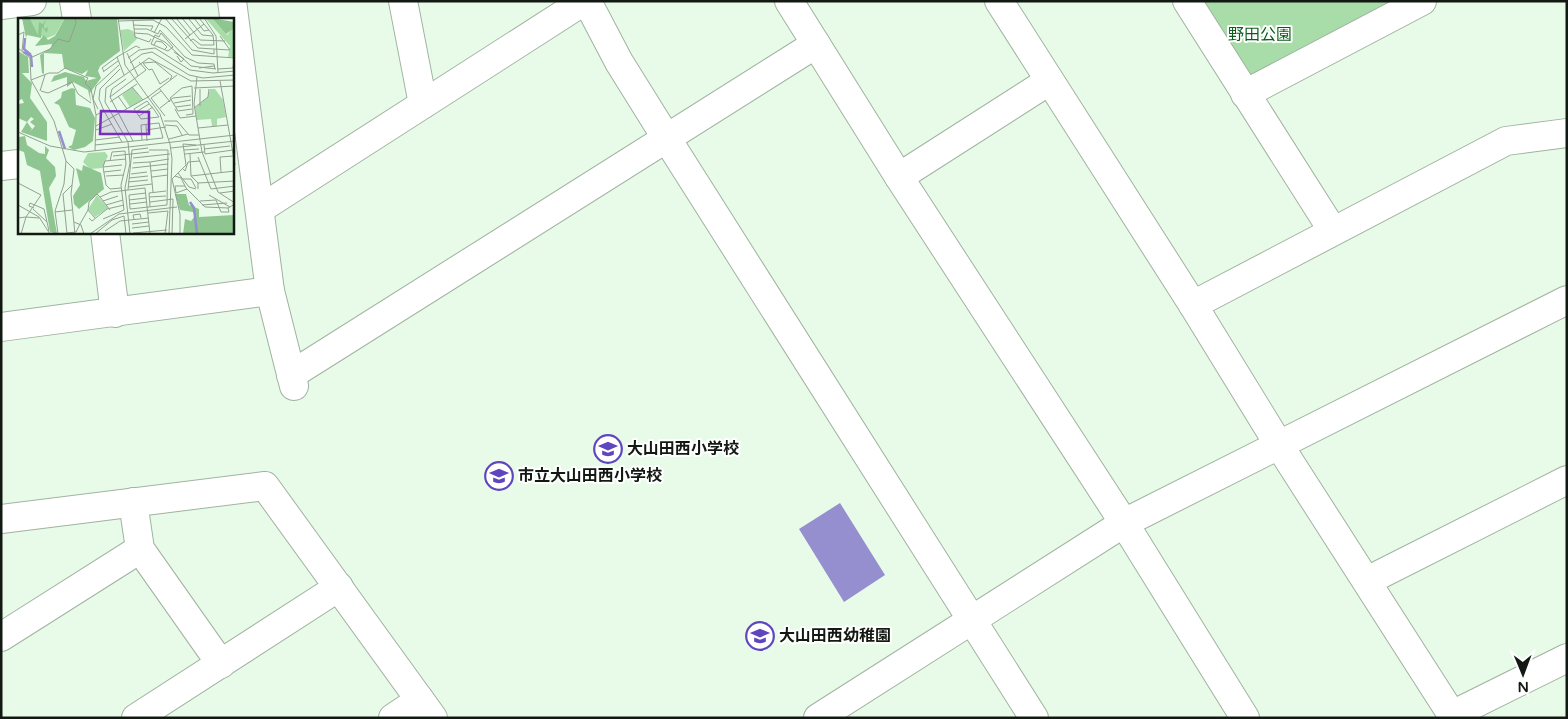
<svg xmlns="http://www.w3.org/2000/svg" width="1568" height="719" font-family="'Varela Round','Noto Sans JP',sans-serif">
<style>
.green{fill:#a8dda9}
.water{fill:#958fd0}
.lines{fill:none;stroke-linecap:round;stroke-linejoin:round}
.minor-casing{stroke:#a0b2a0;stroke-width:30}
.minor{stroke:#fff;stroke-width:28}
.labels{text-anchor:middle;dominant-baseline:central;stroke-width:4;stroke-linejoin:round;paint-order:stroke}
.park-label{font-size:16px;fill:#0c5d1b;stroke:#fff}
.poi-label{font-size:16px;font-weight:bold;fill:#121812;stroke:#fff;text-anchor:start}
.inset-river{fill:none;stroke:#958fd0;stroke-width:2.5}
.inset-road{fill:none;stroke:#92a092;stroke-width:1}
.view{fill:#7b2cbf;fill-opacity:0.15;stroke:#7b2cbf;stroke-width:2.5}
.inset-edge{fill:none;stroke:#121812;stroke-width:2.5}
</style>
<rect width="100%" height="100%" fill="#e8fbe8"/>
<path class="green" d="M 1200,1 L 1400,1 L 1254,76 L 1245,75 Z"/>
<path class="water" d="M 840,503 L 885,575 L 844,602 L 799,529 Z"/>
<g class="lines">
<defs>
<g id="minor">
<path d="M 74,1 L 77,19"/>
<path d="M 232,1 L 270,291 L 294,386"/>
<path d="M 403,1 L 423,104"/>
<path d="M 587,1 L 619,62 L 667,139 L 1034,718"/>
<path d="M 789,1 L 899,177 L 1124,523 L 1245,718"/>
<path d="M 999,1 L 1193,305 L 1279,445 L 1452,715 L 1567,658"/>
<path d="M 1187,1 L 1333,231"/>
<path d="M 1,5 L 32,1"/>
<path d="M 1245,94 L 1422,1"/>
<path d="M 1,166 L 19,164"/>
<path d="M 899,177 L 1049,81"/>
<path d="M 260,209 L 584,1"/>
<path d="M 105,232 L 115,313"/>
<path d="M 1193,305 L 1506,141 L 1567,133"/>
<path d="M 1,327 L 270,291"/>
<path d="M 291,375 L 816,44"/>
<path d="M 133,502 L 140,549 L 221,664"/>
<path d="M 1,519 L 265,486 L 433,718"/>
<path d="M 1367,581 L 1567,480"/>
<path d="M 1,637 L 140,549"/>
<path d="M 136,718 L 339,587"/>
<path d="M 393,718 L 420,700"/>
<path d="M 818,718 L 1124,523 L 1567,300"/>
</g>
</defs>
<use href="#minor" class="minor-casing"/>
<use href="#minor" class="minor"/>
</g>
<defs>
<symbol id="school-ring" viewBox="-11 -11 22 22"><circle r="9.5" fill="#fff" stroke="#6046be" stroke-width="1.5"/><path d="M0-5L7-2L0 1L-7-2ZM-4 1L0 2.5L4 1V4Q0 6-4 4Z" fill="#6046be"/></symbol>
</defs>
<g fill-rule="evenodd">
<use href="#school-ring" x="592" y="433" width="32" height="32"/>
<use href="#school-ring" x="483" y="460" width="32" height="32"/>
<use href="#school-ring" x="744" y="620" width="32" height="32"/>
</g>
<g class="labels">
<g class="park-label">
<text x="1260" y="35">野田公園</text>
</g>
<g class="poi-label">
<text x="627" y="449">大山田西小学校</text>
<text x="518" y="476">市立大山田西小学校</text>
<text x="779" y="636">大山田西幼稚園</text>
</g>
</g>
<g transform="translate(18 18)">
<rect width="216" height="216" fill="#e8fbe8"/>
<path d="M 10,0 L 47,0 L 37,17 L 29,20 L 28,27 L 27,20 L 18,16 ZM 187,0 L 194,0 L 209,17 L 216,8 L 216,39 L 210,39 L 212,28 ZM 110,11 L 115,13 L 119,21 L 106,33 L 102,12 ZM 114,69 L 124,82 L 112,89 L 104,77 ZM 192,71 L 197,71 L 205,82 L 208,99 L 199,101 L 199,108 L 194,108 L 193,101 L 179,102 L 177,90 L 190,79 ZM 87,134 L 90,138 L 84,150 L 72,151 L 65,144 L 70,135 ZM 79,177 L 90,190 L 77,199 L 70,191 Z" fill="#a8dda9"/>
<path d="M 4,0 L 12,1 L 20,17 L 21,4 L 25,6 L 29,0 L 26,7 L 26,11 L 30,9 L 29,15 L 24,9 L 23,20 L 9,17 L 8,20 ZM 47,0 L 99,0 L 102,33 L 82,48 L 80,53 L 83,60 L 72,75 L 73,85 L 70,72 L 55,64 L 49,69 L 49,59 L 33,64 L 36,58 L 47,54 L 66,59 L 68,63 L 79,60 L 67,58 L 70,52 L 64,56 L 46,50 L 44,36 L 26,35 L 26,56 L 24,55 L 22,37 L 33,30 L 34,26 L 17,28 L 26,17 L 30,22 L 37,18 ZM 194,0 L 216,4 L 215,11 L 208,16 ZM 0,33 L 10,39 L 11,55 L 4,55 L 14,65 L 12,80 L 29,104 L 29,123 L 3,114 L 9,104 L 14,111 L 12,114 L 17,108 L 12,104 L 16,101 L 13,99 L 9,104 L 0,100 L 0,86 L 6,85 L 4,81 L 0,83 ZM 54,70 L 57,71 L 58,87 L 72,90 L 77,100 L 75,123 L 67,129 L 56,132 L 50,129 L 54,127 L 58,112 L 51,109 L 41,87 L 36,85 L 43,80 L 44,74 ZM 1,115 L 1,119 L 7,118 L 9,127 L 21,135 L 27,136 L 27,128 L 31,132 L 28,140 L 37,149 L 38,158 L 31,170 L 39,216 L 32,214 L 22,153 L 9,147 L 6,134 L 0,132 ZM 65,147 L 83,155 L 86,171 L 61,191 L 56,186 L 55,178 L 62,167 L 58,150 L 64,153 ZM 157,176 L 168,176 L 171,187 L 181,191 L 181,199 L 216,197 L 216,216 L 165,216 L 167,201 L 173,203 L 177,198 L 175,194 L 162,192 Z" fill="#8ec590"/>
<path class="inset-river" d="M 7,20 L 6,31 L 13,37M 5,34 L 13,38 L 14,49M 41,113 L 47,131M 172,184 L 176,190 L 179,216"/>
<path class="inset-road" d="M 100,0 L 107,47 L 142,96 L 152,126 L 154,141 L 151,216M 147,0 L 174,32 L 196,36 L 196,31M 153,0 L 180,30 L 212,32 L 202,18M 158,0 L 172,17M 164,0 L 182,22 L 207,23M 170,0 L 184,17 L 195,18M 176,0 L 186,13 L 191,12M 186,0 L 198,18 L 200,55M 115,2 L 117,19 L 131,24 L 133,21M 100,3 L 135,2 L 148,9 L 174,37 L 217,40M 115,7 L 135,8 L 133,12M 116,11 L 129,11 L 140,16 L 142,12 L 167,39 L 180,45 L 196,46 L 197,51M 116,15 L 130,16 L 147,24 L 173,48 L 198,51M 136,15 L 144,0M 143,15 L 155,29 L 150,33 L 133,26 L 137,17 L 141,19 ZM 0,17 L 6,14 L 4,33M 167,21 L 186,6M 172,23 L 175,21 L 183,27 L 196,27 L 195,17 L 181,0M 136,27 L 138,23 L 144,24 L 149,29 L 147,31M 0,30 L 12,40 L 13,62 L 36,103 L 48,143 L 56,151 L 53,176 L 57,216M 156,34 L 166,41 L 163,44 L 159,38M 109,35 L 120,58M 99,39 L 106,57M 12,40 L 32,31 L 40,21 L 51,24 L 58,5 L 57,0M 110,40 L 121,32 L 137,30 L 172,52 L 195,55 L 217,53M 112,45 L 124,36 L 134,34 L 171,57 L 185,60 L 217,57M 128,49 L 125,45 L 137,44 L 154,58 L 152,62M 128,49 L 131,52 L 134,51 L 142,66 L 151,60M 181,50 L 196,48M 200,51 L 215,50 L 216,41M 86,53 L 84,50 L 99,39 L 118,28 L 122,30M 85,54 L 100,43M 179,59 L 176,86 L 184,134 L 200,174 L 217,185M 108,61 L 94,71 L 92,79 L 115,123M 13,62 L 31,55 L 40,55 L 47,50 L 70,60 L 67,65 L 73,71 L 78,97 L 77,133M 202,63 L 210,107M 114,69 L 125,82M 141,70 L 152,84M 176,70 L 217,68M 22,73 L 27,57M 23,73 L 30,75 L 54,64 L 60,76 L 73,85M 143,73 L 133,80 L 147,98M 100,78 L 109,91M 92,79 L 128,52 L 121,44M 129,83 L 137,93 L 141,99 L 123,101 L 116,91 ZM 92,84 L 119,66M 156,85 L 173,82M 182,88 L 182,71M 158,89 L 173,87M 142,90 L 155,80 L 173,78M 176,90 L 190,79 L 191,71M 80,91 L 75,81 L 78,68 L 101,47M 157,91 L 162,100 L 178,98M 86,93 L 81,81 L 82,71 L 102,51M 118,94 L 131,86M 78,97 L 86,93 L 104,124M 168,97 L 175,96 L 174,68 L 164,70 L 152,80 L 160,93 L 174,91M 121,98 L 135,89M 146,103 L 159,103 L 171,117 L 181,117M 123,107 L 124,122M 128,107 L 129,123M 147,107 L 159,108 L 164,117M 78,108 L 130,79 L 159,57M 180,110 L 210,107 L 217,147M 78,112 L 94,106M 128,112 L 148,109M 0,114 L 32,128 L 66,134 L 217,117M 151,121 L 170,116M 77,122 L 102,119M 77,127 L 145,120 L 141,105 L 123,107M 186,127 L 187,136 L 215,132M 153,130 L 217,123M 186,131 L 212,128M 166,132 L 181,131M 167,136 L 186,134M 172,136 L 173,158 L 180,165 L 180,171M 95,138 L 131,134M 180,139 L 193,171 L 217,168M 115,140 L 152,136M 115,145 L 132,144M 85,149 L 104,147M 114,150 L 150,146M 165,151 L 167,153 L 170,144 L 182,143M 133,153 L 150,151M 86,154 L 103,152M 203,154 L 202,139 L 216,138M 160,155 L 171,169 L 178,171M 113,156 L 129,154M 88,158 L 106,157M 157,158 L 163,160 L 168,170 L 187,189 L 210,190 L 217,186M 173,158 L 217,153M 134,159 L 150,157M 111,160 L 130,158M 165,161 L 173,161 L 178,170M 110,164 L 130,162M 0,165 L 23,177 L 8,199 L 21,200M 180,165 L 217,163M 167,168 L 157,168 L 158,175 L 169,171M 110,169 L 134,166M 103,170 L 92,171 L 88,167 L 85,149 L 87,143 L 108,141M 110,172 L 114,132 L 130,130M 135,174 L 132,144 L 151,141M 128,175 L 111,177 L 112,191 L 149,187 L 150,132 L 131,132M 202,175 L 217,173M 191,177 L 212,189M 82,179 L 92,192M 131,179 L 148,178M 111,182 L 128,180M 85,183 L 100,178M 182,183 L 198,182 L 203,194 L 211,194 L 210,190M 132,184 L 155,181 L 154,216M 112,186 L 129,184M 0,187 L 21,199 L 32,216M 88,187 L 105,182M 184,187 L 209,185M 132,189 L 131,175 L 148,173M 16,190 L 11,188 L 12,185 L 26,191 L 29,204M 15,191 L 29,204 L 31,213M 70,192 L 71,184 L 79,176 L 82,179 L 93,174 L 127,170 L 132,216M 37,194 L 54,192M 130,195 L 150,193 L 147,216M 0,200 L 8,199 L 3,216M 71,200 L 74,203 L 89,191 L 106,187M 85,201 L 106,192 L 103,167 L 108,146 L 107,133 L 94,134 L 92,143M 116,201 L 115,197 L 122,196 L 123,200M 56,204 L 63,207 L 66,216M 62,206 L 70,192 L 77,200M 114,206 L 131,204M 114,210 L 131,208M 87,213 L 102,203 L 131,200M 49,215 L 58,214 L 62,206M 115,215 L 149,212M 40,216 L 37,193 L 46,166 L 48,143M 49,216 L 45,176 L 54,167M 72,216 L 101,196 L 159,189M 77,216 L 94,202 L 106,198 L 108,216M 112,216 L 107,170 L 112,145 L 110,124 L 87,84 L 88,70 L 131,40 L 173,63 L 217,62M 162,216 L 162,196 L 154,161 L 168,147 L 165,126 L 178,127"/>
<path class="view" d="M 83,93 L 131,94 L 131,116 L 82,116 Z"/>
<rect width="216" height="216" class="inset-edge"/>
</g>
<rect width="1568" height="719" fill="none" stroke="#121812" stroke-width="5"/>
<g transform="translate(1523 674) rotate(179)" stroke="#ffffff" stroke-width="4" paint-order="stroke">
<path d="M0-4L9 19L0 12L-9 19Z" fill="#121812"/>
<text y="-8" font-size="14" font-weight="bold" text-anchor="middle" fill="#121812">N</text>
</g>
</svg>
